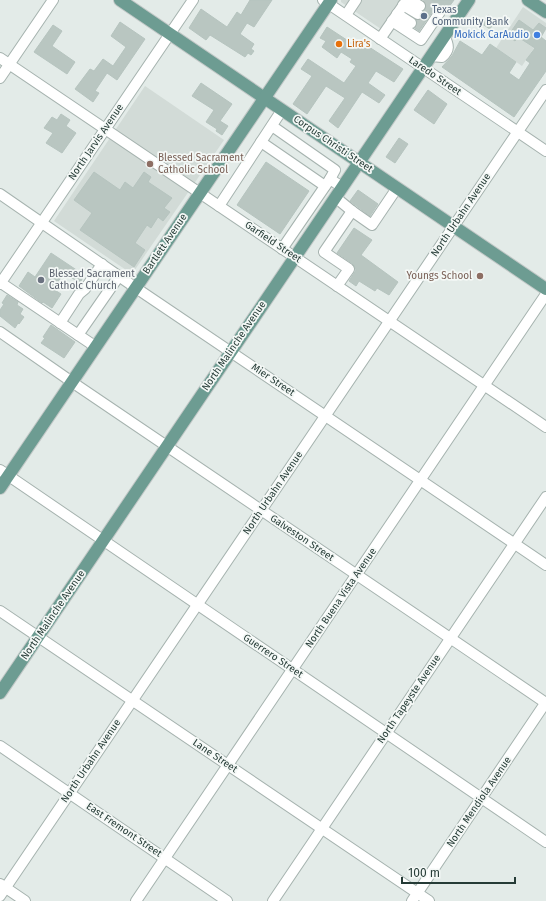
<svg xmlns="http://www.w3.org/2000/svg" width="546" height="901" font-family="'Fira Sans',sans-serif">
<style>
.built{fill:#d2dbd7}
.building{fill:#b9c6c1;stroke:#b6c4bf}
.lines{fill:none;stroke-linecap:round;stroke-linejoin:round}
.minor-tunnel{stroke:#bdc8c4;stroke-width:10;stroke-dasharray:10 5;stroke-linecap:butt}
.minor-casing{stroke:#a6b3af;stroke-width:12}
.major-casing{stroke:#c2c8c7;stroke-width:14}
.minor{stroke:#fff;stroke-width:10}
.major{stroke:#6d9c92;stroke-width:12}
.service-dot{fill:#5c6f8a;stroke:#f4f8f6;stroke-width:1.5}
.shop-dot{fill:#3f7fe0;stroke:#f4f8f6;stroke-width:1.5}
.food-dot{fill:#e8710a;stroke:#f4f8f6;stroke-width:1.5}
.education-dot{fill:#8d6e63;stroke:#f4f8f6;stroke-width:1.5}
.worship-dot{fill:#6b7280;stroke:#f4f8f6;stroke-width:1.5}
.labels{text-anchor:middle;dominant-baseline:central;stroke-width:3.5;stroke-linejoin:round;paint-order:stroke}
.service-label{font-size:10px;fill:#4e5e75;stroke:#f4f8f6;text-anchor:start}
.shop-label{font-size:10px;fill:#366cbe;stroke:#f4f8f6;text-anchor:end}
.food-label{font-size:10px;fill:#c56008;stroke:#f4f8f6;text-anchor:start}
.street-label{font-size:10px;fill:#253b36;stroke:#f4f8f6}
.education-label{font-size:10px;fill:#785e54;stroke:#f4f8f6;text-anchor:start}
.worship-label{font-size:10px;fill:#5b616d;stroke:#f4f8f6;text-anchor:start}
</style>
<rect width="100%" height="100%" fill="#e3ebe8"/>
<g class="built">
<path d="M 341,0 L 400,0 L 381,29 L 341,2 Z"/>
<path d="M 523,7 L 546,23 L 546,30 L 522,66 L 496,48 Z"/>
<path d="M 145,86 L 224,140 L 132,274 L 54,221 Z"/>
</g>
<g class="building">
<path d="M 250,0 L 272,0 L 254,27 L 247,23 L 240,34 L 254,44 L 251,49 L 254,51 L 251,55 L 248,53 L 245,57 L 210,35 L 206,40 L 189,28 L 201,9 L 227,27 L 237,12 L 241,15 Z"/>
<path d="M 424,0 L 454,0 L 446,11 L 444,7 L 441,6 L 435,8 L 419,31 L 415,28 L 417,24 L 417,20 L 421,20 L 424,17 L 424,11 L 426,6 Z"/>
<path d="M 488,15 L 495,20 L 490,29 L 482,24 Z"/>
<path d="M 519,20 L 533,30 L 539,23 L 546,28 L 541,37 L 546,41 L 546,71 L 514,117 L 442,67 L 452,56 L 460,41 L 482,55 L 490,44 L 516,62 L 509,73 L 519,80 L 530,63 L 526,60 L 535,48 L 518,37 L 515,41 L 508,36 Z"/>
<path d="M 120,22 L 145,39 L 117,80 L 107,73 L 95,91 L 99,93 L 93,102 L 75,89 L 90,69 L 94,71 L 103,59 L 113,66 L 126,47 L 111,36 Z"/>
<path d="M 53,25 L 62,31 L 52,46 L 75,62 L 67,74 L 34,52 Z"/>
<path d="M 327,27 L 359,48 L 368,48 L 369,47 L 403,69 L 394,82 L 376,71 L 368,83 L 385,95 L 379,103 L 362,92 L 338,128 L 329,121 L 345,98 L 326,86 L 307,114 L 293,104 L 312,76 L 301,69 L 308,59 L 344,83 L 356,66 L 350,62 L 352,59 L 341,52 L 337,58 L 322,47 L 326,41 L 320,38 Z"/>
<path d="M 201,83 L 232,104 L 220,121 L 228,126 L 222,135 L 216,131 L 217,129 L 206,122 L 214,110 L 192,96 Z"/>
<path d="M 428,90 L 447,104 L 434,124 L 414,110 Z"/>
<path d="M 61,114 L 70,120 L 66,126 L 76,133 L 62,153 L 46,143 L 53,133 L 44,128 L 52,117 L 57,120 Z"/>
<path d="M 399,138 L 408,144 L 395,163 L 386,157 Z"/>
<path d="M 266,162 L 309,191 L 280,234 L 237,205 Z"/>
<path d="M 94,172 L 120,190 L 125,182 L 133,188 L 144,172 L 151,177 L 148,182 L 172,198 L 164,208 L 170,212 L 163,221 L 158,217 L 151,228 L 147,225 L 135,243 L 145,250 L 134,267 L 80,230 L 92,213 L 74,200 Z"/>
<path d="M 358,190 L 378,204 L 370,216 L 350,201 Z"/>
<path d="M 354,228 L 372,240 L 361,255 L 398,282 L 389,295 L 377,288 L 375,291 L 359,281 L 356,286 L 349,281 L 356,270 L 353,264 L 337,253 Z"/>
<path d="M 51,253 L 84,275 L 80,283 L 64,273 L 53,289 L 61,294 L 52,308 L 43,302 L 42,303 L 19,286 L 28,272 L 35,277 Z"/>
<path d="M 7,295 L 18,302 L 17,305 L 23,309 L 20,314 L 24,317 L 19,324 L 18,323 L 15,328 L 0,316 L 0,310 L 4,304 L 2,303 Z"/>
<path d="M 51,325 L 75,342 L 64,358 L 41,343 L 45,338 L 43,337 Z"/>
</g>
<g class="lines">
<g class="minor-tunnel">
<path d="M 423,1 L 436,9"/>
<path d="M 418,9 L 431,18"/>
<path d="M 413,20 L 424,27"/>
</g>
<defs>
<g id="minor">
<path d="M 323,0 L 546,151"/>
<path d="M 410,0 L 420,6"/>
<path d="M 403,5 L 418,14"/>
<path d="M 397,14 L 411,23"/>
<path d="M 346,15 L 356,0"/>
<path d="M 392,21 L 421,40 L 440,12"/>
<path d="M 380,39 L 407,0"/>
<path d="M 431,56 L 442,57 C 450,50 449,45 444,36"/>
<path d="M 0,58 L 546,427"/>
<path d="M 0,78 L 53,0"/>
<path d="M 272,126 L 335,170 L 330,179"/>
<path d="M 261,142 L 325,186"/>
<path d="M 0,194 L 136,288 L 546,565"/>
<path d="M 335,197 L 352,211 L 372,225 L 397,188"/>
<path d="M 219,206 L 282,110"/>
<path d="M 282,249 L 330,179 L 342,187"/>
<path d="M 1,283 L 96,347"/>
<path d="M 0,284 L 193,0"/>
<path d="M 337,286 L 349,269 L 324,252 L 352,211"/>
<path d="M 60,323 L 79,294 L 85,289 L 102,264"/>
<path d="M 0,332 L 72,382 L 546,703"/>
<path d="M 78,335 L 119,276"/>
<path d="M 0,470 L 546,842"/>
<path d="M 0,611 L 429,901"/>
<path d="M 0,746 L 227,901"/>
<path d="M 0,884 L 25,901"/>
<path d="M 0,896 L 546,90"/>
<path d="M 136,901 L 546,294"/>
<path d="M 273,901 L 546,497"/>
<path d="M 412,901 L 546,702"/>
</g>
<g id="major">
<path d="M 120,0 L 546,289"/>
<path d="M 528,0 L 546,12"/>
<path d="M 0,488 L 331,0"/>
<path d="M 0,693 L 469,0"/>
</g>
</defs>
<use href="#minor" class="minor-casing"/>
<use href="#major" class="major-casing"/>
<use href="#minor" class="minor"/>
<use href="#major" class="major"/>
</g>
<circle class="service-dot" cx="424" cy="16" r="4"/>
<circle class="shop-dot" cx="537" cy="35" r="4"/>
<circle class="food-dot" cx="339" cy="44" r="4"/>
<g class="education-dot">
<circle cx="150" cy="164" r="4"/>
<circle cx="480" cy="276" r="4"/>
</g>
<circle class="worship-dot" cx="41" cy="280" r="4"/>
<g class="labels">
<g class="service-label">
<text x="432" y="10">Texas<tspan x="432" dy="12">Community Bank</tspan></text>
</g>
<g class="shop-label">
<text x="529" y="35">Mokick CarAudio</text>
</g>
<g class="food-label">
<text x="347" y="44">Lira's</text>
</g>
<g class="street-label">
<text transform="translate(435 76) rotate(34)">Laredo Street</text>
<text transform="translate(96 142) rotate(-56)">North Jarvis Avenue</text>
<text transform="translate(333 144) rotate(34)">Corpus Christi Street</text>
<text transform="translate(461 215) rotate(-56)">North Urbahn Avenue</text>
<text transform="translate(273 242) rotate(34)">Garfield Street</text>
<text transform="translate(165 244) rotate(-56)">Bartlett Avenue</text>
<text transform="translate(234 346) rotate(-56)">North Malinche Avenue</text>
<text transform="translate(273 380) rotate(34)">Mier Street</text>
<text transform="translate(273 493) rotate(-56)">North Urbahn Avenue</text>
<text transform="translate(302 538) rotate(34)">Galveston Street</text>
<text transform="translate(341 598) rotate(-56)">North Buena Vista Avenue</text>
<text transform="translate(53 615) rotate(-56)">North Malinche Avenue</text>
<text transform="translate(273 656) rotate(34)">Guerrero Street</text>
<text transform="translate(409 699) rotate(-56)">North Tapeyste Avenue</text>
<text transform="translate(215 756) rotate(34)">Lane Street</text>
<text transform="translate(91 761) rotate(-56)">North Urbahn Avenue</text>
<text transform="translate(479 802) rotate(-56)">North Mendiola Avenue</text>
<text transform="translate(124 830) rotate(34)">East Fremont Street</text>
</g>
<g class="education-label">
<text x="158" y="158">Blessed Sacrament<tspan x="158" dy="12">Catholic School</tspan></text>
<text x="472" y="276" text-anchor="end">Youngs School</text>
</g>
<g class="worship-label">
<text x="49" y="274">Blessed Sacrament<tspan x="49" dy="12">Catholc Church</tspan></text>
</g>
</g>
<path d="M402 877v6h113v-6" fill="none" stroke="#253b36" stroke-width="2"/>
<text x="408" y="877" font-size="12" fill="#253b36" stroke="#f4f8f6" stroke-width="3" paint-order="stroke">100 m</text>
</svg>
